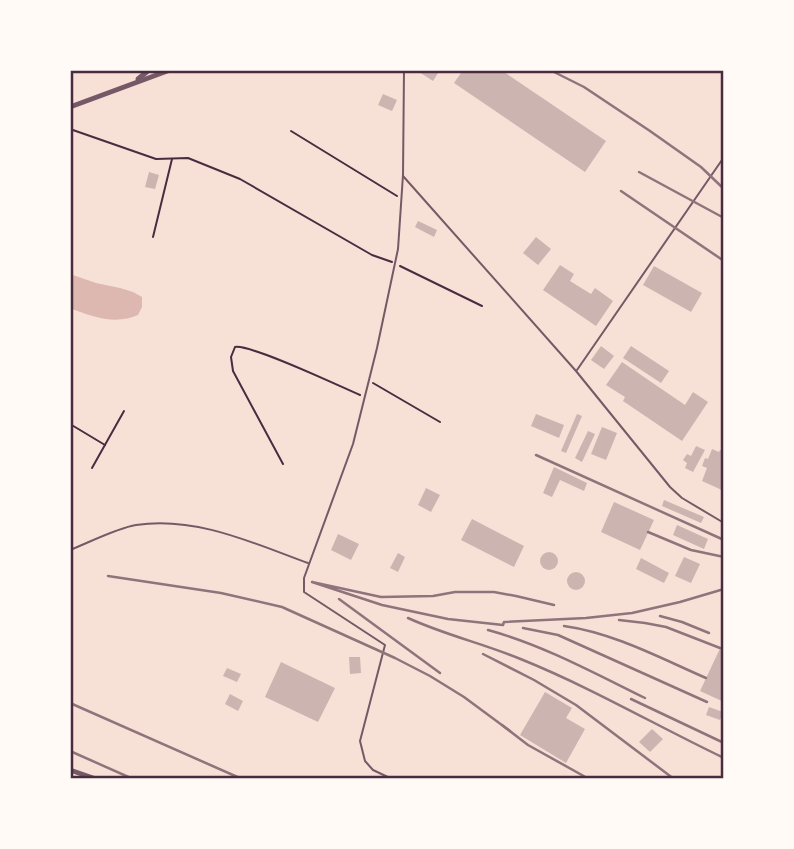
<svg xmlns="http://www.w3.org/2000/svg" width="794" height="849" font-family="'Exo 2',sans-serif">
<style>
.water{fill:#dcb8b0}
.building{fill:#ccb4b1}
.lines{fill:none;stroke-linecap:round;stroke-linejoin:round}
.path{stroke:#4a2c40;stroke-width:2}
.service{stroke:#755966;stroke-width:2}
.minor{stroke:#755966;stroke-width:4.5}
.tertiary{stroke:#755966;stroke-width:5}
.rail{stroke:#8f747c;stroke-width:2.5}
.neatline{fill:none;stroke:#4a2c40;stroke-width:2.5}
</style>
<rect width="100%" height="100%" fill="#f7e1d7"/>
<path class="water" d="M 70,274 L 96,283 L 120,288 L 133,292 L 142,297 L 142,307 L 138,315 C 117,325 91,317 70,308 Z"/>
<g class="building">
<path d="M 421,70 L 440,70 L 433,81 L 419,72 Z"/>
<path d="M 463,70 L 501,70 L 606,141 L 585,172 L 454,83 Z"/>
<path d="M 383,94 L 397,100 L 392,111 L 378,105 Z"/>
<path d="M 149,172 L 159,175 L 155,189 L 145,187 Z"/>
<path d="M 418,221 L 437,230 L 434,237 L 415,227 Z"/>
<path d="M 536,237 L 551,249 L 538,265 L 523,253 Z"/>
<path d="M 560,265 L 574,274 L 570,281 L 591,294 L 595,288 L 613,301 L 596,326 L 543,290 Z"/>
<path d="M 654,266 L 702,293 L 691,312 L 643,285 Z"/>
<path d="M 601,346 L 614,356 L 604,369 L 591,360 Z"/>
<path d="M 631,346 L 669,371 L 661,383 L 623,358 Z"/>
<path d="M 622,362 L 685,405 L 693,392 L 708,402 L 682,441 L 623,401 L 625,397 L 606,385 Z"/>
<path d="M 536,414 L 564,425 L 559,438 L 531,426 Z"/>
<path d="M 577,414 L 582,416 L 566,453 L 561,451 Z"/>
<path d="M 602,427 L 617,433 L 606,460 L 591,454 Z"/>
<path d="M 588,431 L 595,434 L 582,462 L 575,458 Z"/>
<path d="M 696,446 L 705,450 L 693,472 L 685,468 L 687,463 L 683,460 L 687,454 L 691,456 Z"/>
<path d="M 712,449 L 719,452 L 720,450 L 724,451 L 724,491 L 702,481 L 707,468 L 702,466 L 705,458 L 708,459 Z"/>
<path d="M 554,467 L 587,483 L 584,491 L 560,480 L 552,497 L 543,493 Z"/>
<path d="M 426,488 L 440,495 L 431,512 L 418,505 Z"/>
<path d="M 664,500 L 704,517 L 701,523 L 662,506 Z"/>
<path d="M 614,502 L 654,520 L 640,550 L 601,532 Z"/>
<path d="M 472,519 L 524,546 L 514,567 L 461,540 Z"/>
<path d="M 677,525 L 708,539 L 704,549 L 673,535 Z"/>
<path d="M 338,534 L 359,544 L 351,560 L 331,550 Z"/>
<circle cx="549" cy="561" r="9"/>
<path d="M 398,553 L 405,557 L 398,572 L 390,568 Z"/>
<path d="M 684,557 L 700,564 L 691,583 L 675,576 Z"/>
<path d="M 641,558 L 669,573 L 664,583 L 636,569 Z"/>
<circle cx="576" cy="581" r="9"/>
<path d="M 724,640 L 724,702 L 700,691 Z"/>
<path d="M 349,657 L 360,657 L 361,673 L 350,674 Z"/>
<path d="M 281,662 L 335,688 L 318,722 L 265,697 Z"/>
<path d="M 227,668 L 241,674 L 237,682 L 223,676 Z"/>
<path d="M 545,692 L 572,708 L 566,718 L 585,729 L 566,763 L 520,735 Z"/>
<path d="M 230,694 L 243,701 L 238,711 L 225,704 Z"/>
<path d="M 709,707 L 723,712 L 720,720 L 706,715 Z"/>
<path d="M 652,729 L 663,739 L 650,752 L 639,742 Z"/>
</g>
<g class="lines">
<g class="path">
<path d="M 70,129 L 156,159 L 188,158 L 240,179 L 372,255 L 392,262"/>
<path d="M 291,131 L 397,196"/>
<path d="M 153,237 L 172,159"/>
<path d="M 400,266 L 482,306"/>
<path d="M 373,383 L 440,422"/>
<path d="M 70,424 L 105,445"/>
<path d="M 283,464 L 233,371 L 231,357 L 235,347 C 251,344 339,386 360,395"/>
<path d="M 92,468 L 124,411"/>
</g>
<g class="service">
<path d="M 403,176 L 576,371 L 670,487 L 682,498 L 724,523"/>
<path d="M 577,370 L 724,157"/>
<path d="M 70,550 C 88,543 117,528 136,525 C 196,516 253,543 308,563"/>
<path d="M 392,779 L 373,770 L 365,761 L 360,741 L 385,645 L 304,592 L 304,578 L 353,444 L 377,348 L 398,249 L 403,175 L 404,70"/>
</g>
<path class="minor" d="M 70,770 L 96,779"/>
<g class="tertiary">
<path d="M 138,79 L 149,70"/>
<path d="M 70,107 L 170,70"/>
</g>
<g class="rail">
<path d="M 550,70 L 584,87 L 650,131 L 701,167 L 724,189"/>
<path d="M 639,172 L 724,218"/>
<path d="M 621,191 L 724,261"/>
<path d="M 536,455 L 724,540"/>
<path d="M 648,532 L 691,550 L 724,557"/>
<path d="M 108,576 L 221,593 L 282,607 L 395,658 L 430,676 L 464,697 L 510,731"/>
<path d="M 339,599 L 440,673"/>
<path d="M 554,605 L 516,596 L 494,592 L 455,592 L 433,596 L 381,597 L 312,582 L 382,605 L 448,619 L 503,625 L 504,622 L 586,618 L 632,613 L 680,602 L 724,589"/>
<path d="M 660,616 L 682,622 L 709,633"/>
<path d="M 408,618 C 445,635 485,644 523,660 C 592,688 657,726 724,758"/>
<path d="M 619,620 L 645,623 L 666,627 L 720,648"/>
<path d="M 564,626 C 614,633 660,658 706,678"/>
<path d="M 523,628 L 558,635 L 707,702"/>
<path d="M 488,630 C 543,645 594,673 645,698"/>
<path d="M 483,654 L 534,680 L 576,705 L 674,779"/>
<path d="M 631,699 L 724,743"/>
<path d="M 70,703 L 242,779"/>
<path d="M 502,725 L 528,745 L 589,779"/>
<path d="M 70,751 L 133,779"/>
</g>
</g>
<rect width="794" height="849" fill="none" stroke="#fffaf5" stroke-width="144"/>
<rect x="72" y="72" width="650" height="705" class="neatline"/>
</svg>
